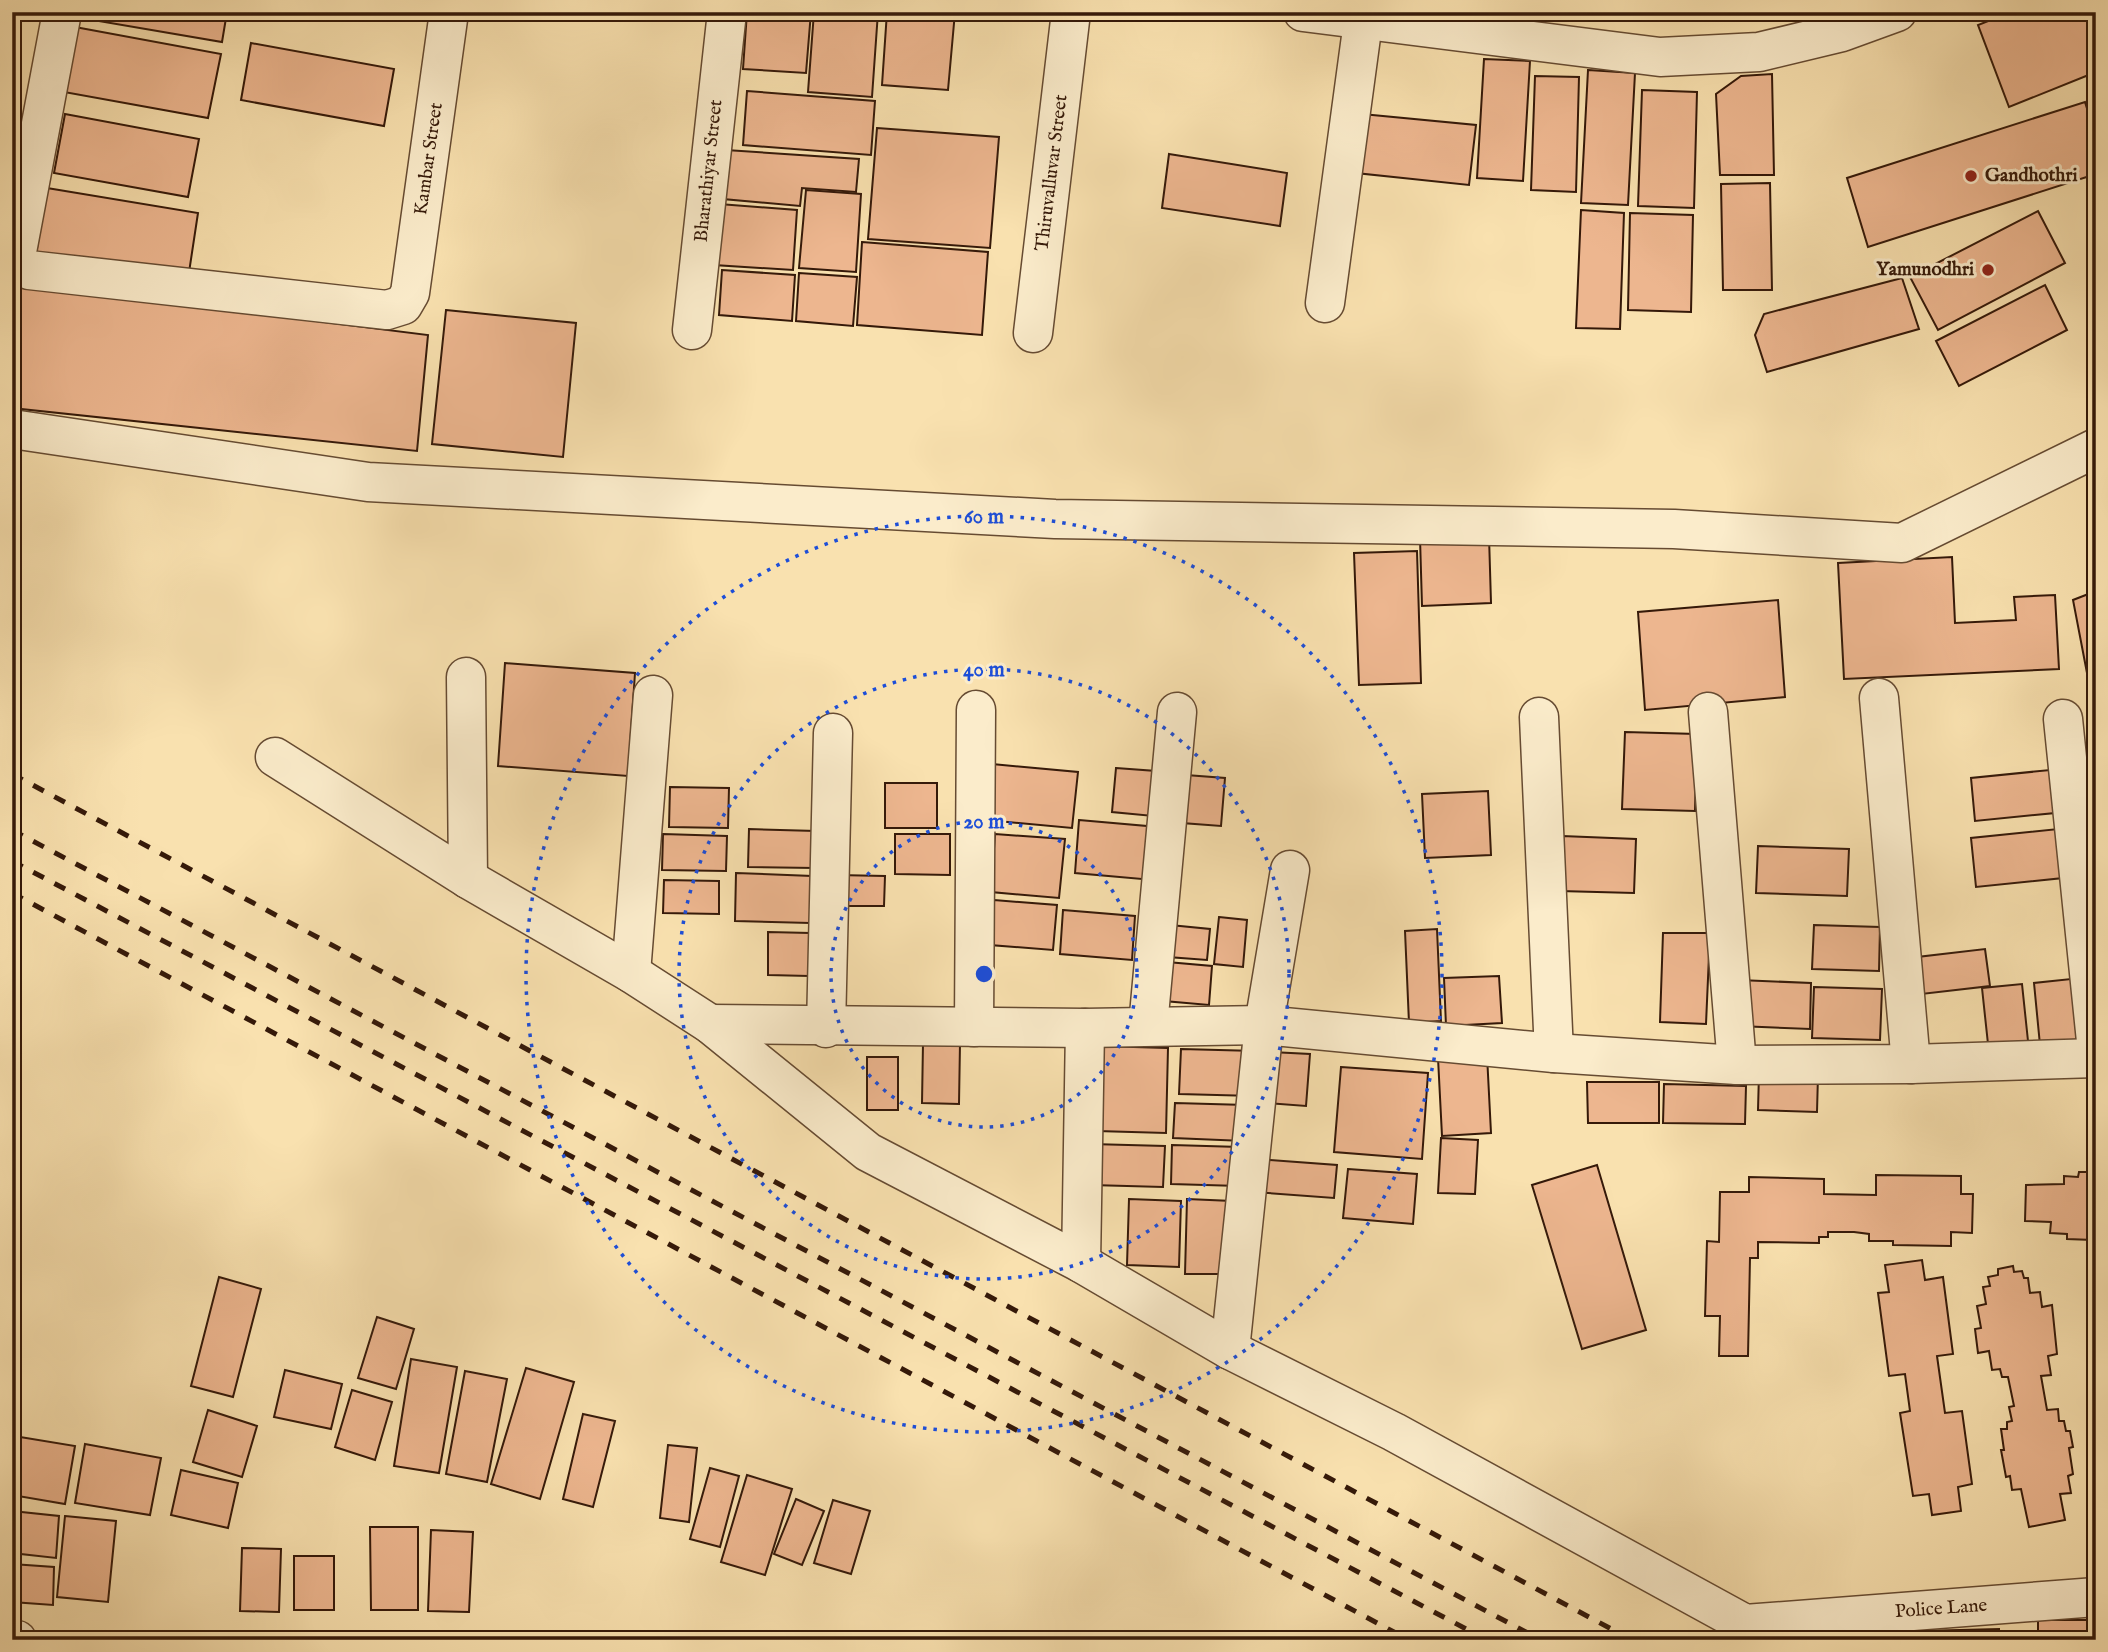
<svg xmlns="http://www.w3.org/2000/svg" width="2108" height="1652" font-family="'IM FELL English',serif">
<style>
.building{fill:#edb68f;stroke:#351909;stroke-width:2}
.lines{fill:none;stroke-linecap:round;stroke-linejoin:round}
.minor-casing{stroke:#664b32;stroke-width:41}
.minor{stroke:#fbeccb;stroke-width:38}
.rail{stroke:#351909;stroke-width:5;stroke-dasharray:12 12;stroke-linecap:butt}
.ring{fill:none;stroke:#1d4ed8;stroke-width:3.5;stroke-dasharray:3.5 7}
.poi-dot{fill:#8f2418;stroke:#fbeccb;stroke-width:2.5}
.labels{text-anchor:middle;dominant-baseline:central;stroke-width:6;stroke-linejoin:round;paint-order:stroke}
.street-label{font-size:19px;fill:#351909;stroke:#fbeccb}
.poi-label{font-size:19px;font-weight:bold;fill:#351909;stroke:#fbeccb;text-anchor:start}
.centre{fill:#1d4ed8;stroke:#fbeccb;stroke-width:3.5}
.ring-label{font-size:21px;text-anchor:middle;font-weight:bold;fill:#1d4ed8;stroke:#fbeccb;stroke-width:6;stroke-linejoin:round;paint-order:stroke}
</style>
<rect width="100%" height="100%" fill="#f9e1af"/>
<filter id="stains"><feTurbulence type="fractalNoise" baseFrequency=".00286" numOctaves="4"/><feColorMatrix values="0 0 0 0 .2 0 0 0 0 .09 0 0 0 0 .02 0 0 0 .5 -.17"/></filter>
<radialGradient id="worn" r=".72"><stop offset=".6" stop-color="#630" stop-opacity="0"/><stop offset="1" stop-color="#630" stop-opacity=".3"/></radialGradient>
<g class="building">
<path d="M 82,12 L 227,12 L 222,42 L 81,18 Z"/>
<path d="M 747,12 L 811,12 L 806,73 L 743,69 Z"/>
<path d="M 814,12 L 878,12 L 872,97 L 808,92 Z"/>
<path d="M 887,12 L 955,12 L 948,90 L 882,85 Z"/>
<path d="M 2011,12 L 2094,12 L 2096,72 L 2009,107 L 1978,25 Z"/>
<path d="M 75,27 L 221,54 L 208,118 L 64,92 Z"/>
<path d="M 251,43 L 394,69 L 384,126 L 241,100 Z"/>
<path d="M 1484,59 L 1530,61 L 1523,181 L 1477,178 Z"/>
<path d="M 1588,70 L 1635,73 L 1628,205 L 1581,203 Z"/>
<path d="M 1772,74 L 1774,175 L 1720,175 L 1716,94 L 1741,76 Z"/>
<path d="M 1535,76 L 1579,77 L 1576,192 L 1531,190 Z"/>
<path d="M 1642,90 L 1697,92 L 1694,208 L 1638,206 Z"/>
<path d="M 747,91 L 875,101 L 871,155 L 743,145 Z"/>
<path d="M 2085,102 L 2096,138 L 2096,174 L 1868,247 L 1847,178 Z"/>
<path d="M 65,114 L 199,139 L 188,197 L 54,173 Z"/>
<path d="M 1362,114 L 1476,125 L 1469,185 L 1356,173 Z"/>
<path d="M 877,128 L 999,137 L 990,248 L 868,239 Z"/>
<path d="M 726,150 L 859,159 L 856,192 L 802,188 L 800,206 L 723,199 Z"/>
<path d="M 1169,154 L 1287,173 L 1280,226 L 1162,208 Z"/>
<path d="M 1770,183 L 1772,290 L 1723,290 L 1721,184 Z"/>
<path d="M 47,188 L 198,213 L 188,279 L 36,254 Z"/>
<path d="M 806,190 L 861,194 L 856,272 L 799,268 Z"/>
<path d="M 719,204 L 797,210 L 793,270 L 714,265 Z"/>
<path d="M 1581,210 L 1624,213 L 1620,329 L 1576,328 Z"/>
<path d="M 2038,211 L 2065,263 L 1938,330 L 1910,277 Z"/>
<path d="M 1630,213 L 1693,215 L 1691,312 L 1628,310 Z"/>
<path d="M 862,242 L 988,252 L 982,335 L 857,325 Z"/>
<path d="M 722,270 L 795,275 L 792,321 L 719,315 Z"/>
<path d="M 799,273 L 857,277 L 853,326 L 796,321 Z"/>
<path d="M 1902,278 L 1919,329 L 1767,372 L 1755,335 L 1764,314 Z"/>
<path d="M 12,283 L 428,335 L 417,451 L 12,408 Z"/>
<path d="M 2045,285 L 2067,330 L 1959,386 L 1936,341 Z"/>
<path d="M 446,310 L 576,323 L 563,457 L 432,444 Z"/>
<path d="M 1489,536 L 1491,603 L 1422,606 L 1420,538 Z"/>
<path d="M 1417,551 L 1421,683 L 1359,685 L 1354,553 Z"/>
<path d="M 1952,557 L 1955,623 L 2016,620 L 2014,597 L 2055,595 L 2059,669 L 1844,679 L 1838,563 Z"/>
<path d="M 2096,591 L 2096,674 L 2087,673 L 2073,600 Z"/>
<path d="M 1778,600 L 1785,697 L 1645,710 L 1638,612 Z"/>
<path d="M 505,663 L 635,673 L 628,776 L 498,766 Z"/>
<path d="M 1625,732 L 1697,734 L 1695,811 L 1622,809 Z"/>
<path d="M 992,764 L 1078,772 L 1072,828 L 987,820 Z"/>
<path d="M 1116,768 L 1156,771 L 1153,816 L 1112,812 Z"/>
<path d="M 2050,770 L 2055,813 L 1975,821 L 1971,778 Z"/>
<path d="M 1186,775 L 1225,778 L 1221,826 L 1182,823 Z"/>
<rect x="885" y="783" width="52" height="45"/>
<path d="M 670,787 L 729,788 L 728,828 L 669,827 Z"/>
<path d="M 1488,791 L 1491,855 L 1425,858 L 1422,794 Z"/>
<path d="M 1079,820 L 1158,827 L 1153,880 L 1075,873 Z"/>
<path d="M 749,829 L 816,831 L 815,868 L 748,867 Z"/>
<path d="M 2058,829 L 2063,878 L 1976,887 L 1971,838 Z"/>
<path d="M 663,834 L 727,836 L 726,871 L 662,870 Z"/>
<path d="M 895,834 L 950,834 L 950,875 L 895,874 Z"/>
<path d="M 995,834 L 1065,839 L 1059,898 L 991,892 Z"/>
<path d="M 1562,836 L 1636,839 L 1634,893 L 1560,891 Z"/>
<path d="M 1758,846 L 1849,849 L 1847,896 L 1756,893 Z"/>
<path d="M 736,873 L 812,876 L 810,923 L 735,921 Z"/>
<path d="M 837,875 L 885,876 L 884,906 L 836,906 Z"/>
<path d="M 664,880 L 719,881 L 719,914 L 663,913 Z"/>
<path d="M 994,900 L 1057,905 L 1053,950 L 990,945 Z"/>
<path d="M 1063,910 L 1135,916 L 1132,960 L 1060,954 Z"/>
<path d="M 1219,917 L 1247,920 L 1243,967 L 1214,964 Z"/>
<path d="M 1170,925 L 1210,929 L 1207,960 L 1168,957 Z"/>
<path d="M 1814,925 L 1880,927 L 1879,971 L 1812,969 Z"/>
<path d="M 1437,929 L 1441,1021 L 1409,1023 L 1405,931 Z"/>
<path d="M 768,932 L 810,933 L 809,976 L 768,975 Z"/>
<path d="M 1663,933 L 1710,933 L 1706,1024 L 1660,1022 Z"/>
<path d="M 1985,949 L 1990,986 L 1913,995 L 1909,958 Z"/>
<path d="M 1167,962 L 1212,966 L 1209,1005 L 1164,1001 Z"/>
<path d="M 1499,976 L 1502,1023 L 1446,1026 L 1444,978 Z"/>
<path d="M 2071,979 L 2077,1041 L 2040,1045 L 2034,983 Z"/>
<path d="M 1739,980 L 1811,983 L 1810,1029 L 1738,1026 Z"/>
<path d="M 2022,984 L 2028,1041 L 1988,1044 L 1982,988 Z"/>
<path d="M 1814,987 L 1882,989 L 1880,1040 L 1812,1038 Z"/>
<path d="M 923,1043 L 960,1043 L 959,1104 L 922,1103 Z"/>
<path d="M 1099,1046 L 1168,1048 L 1166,1133 L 1097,1131 Z"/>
<path d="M 1181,1049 L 1256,1051 L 1254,1096 L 1179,1094 Z"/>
<path d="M 1271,1052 L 1310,1054 L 1306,1106 L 1267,1103 Z"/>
<path d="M 1487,1055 L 1491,1133 L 1442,1136 L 1438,1058 Z"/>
<rect x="867" y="1057" width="31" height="53"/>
<path d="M 1341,1067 L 1428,1073 L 1422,1159 L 1334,1152 Z"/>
<path d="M 1759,1073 L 1818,1075 L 1817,1112 L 1758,1110 Z"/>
<path d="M 1587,1082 L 1659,1082 L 1659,1123 L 1588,1123 Z"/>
<path d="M 1664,1084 L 1746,1086 L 1745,1124 L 1663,1123 Z"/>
<path d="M 1175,1103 L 1246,1105 L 1244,1141 L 1173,1138 Z"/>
<path d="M 1441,1138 L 1478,1140 L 1475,1194 L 1438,1193 Z"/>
<path d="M 1091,1144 L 1165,1146 L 1163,1187 L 1091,1185 Z"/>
<path d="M 1172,1145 L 1240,1147 L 1239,1186 L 1171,1184 Z"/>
<path d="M 1257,1159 L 1337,1165 L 1334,1198 L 1254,1192 Z"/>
<path d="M 1597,1165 L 1646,1330 L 1582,1349 L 1532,1185 Z"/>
<path d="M 1348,1169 L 1417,1174 L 1413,1224 L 1343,1218 Z"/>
<path d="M 2079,1172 L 2096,1172 L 2096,1244 L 2093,1240 L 2067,1239 L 2067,1234 L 2050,1233 L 2051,1222 L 2025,1221 L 2026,1185 L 2064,1184 L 2064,1176 L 2078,1177 Z"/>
<path d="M 1876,1175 L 1961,1176 L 1961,1194 L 1973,1194 L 1972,1233 L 1951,1232 L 1951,1246 L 1893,1245 L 1893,1241 L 1869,1241 L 1869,1234 L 1854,1232 L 1828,1232 L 1828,1237 L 1819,1237 L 1819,1243 L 1758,1242 L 1758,1258 L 1750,1258 L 1748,1356 L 1719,1356 L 1720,1316 L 1705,1316 L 1707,1241 L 1719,1242 L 1720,1192 L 1749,1192 L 1749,1177 L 1824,1179 L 1824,1194 L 1876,1195 Z"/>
<path d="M 1129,1199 L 1181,1201 L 1179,1267 L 1127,1265 Z"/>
<path d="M 1187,1199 L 1232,1201 L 1230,1274 L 1185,1274 Z"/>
<path d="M 1922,1260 L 1925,1280 L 1943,1277 L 1953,1354 L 1937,1356 L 1945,1413 L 1962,1411 L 1972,1484 L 1958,1487 L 1961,1511 L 1932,1515 L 1929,1494 L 1913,1496 L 1900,1413 L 1910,1411 L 1905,1374 L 1889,1376 L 1878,1293 L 1889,1292 L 1885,1265 Z"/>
<path d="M 2013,1266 L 2014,1272 L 2022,1271 L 2024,1278 L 2028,1278 L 2030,1293 L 2040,1292 L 2042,1307 L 2052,1305 L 2057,1354 L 2048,1356 L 2051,1375 L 2041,1376 L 2047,1410 L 2058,1409 L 2059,1421 L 2064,1421 L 2066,1431 L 2070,1431 L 2073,1447 L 2069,1448 L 2073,1474 L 2068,1476 L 2071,1493 L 2060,1494 L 2065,1520 L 2029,1527 L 2021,1489 L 2012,1490 L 2010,1476 L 2006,1477 L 2001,1450 L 2004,1450 L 2001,1429 L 2007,1429 L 2007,1422 L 2012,1421 L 2009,1407 L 2014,1406 L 2008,1377 L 2002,1377 L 2000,1369 L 1992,1370 L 1989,1351 L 1978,1353 L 1975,1329 L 1981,1328 L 1977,1306 L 1986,1304 L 1983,1287 L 1990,1286 L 1988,1277 L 1998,1275 L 1998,1269 Z"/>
<path d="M 219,1277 L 261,1289 L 233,1397 L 191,1386 Z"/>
<path d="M 377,1317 L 414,1329 L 396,1389 L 358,1378 Z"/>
<path d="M 411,1359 L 457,1367 L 439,1473 L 394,1466 Z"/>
<path d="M 526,1368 L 574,1382 L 540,1499 L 491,1484 Z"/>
<path d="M 285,1370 L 342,1384 L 331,1429 L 274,1417 Z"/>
<path d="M 465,1371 L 507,1379 L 487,1482 L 446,1474 Z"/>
<path d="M 352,1390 L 392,1402 L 375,1460 L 335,1447 Z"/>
<path d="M 208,1410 L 257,1426 L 242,1477 L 193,1462 Z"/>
<path d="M 583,1414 L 615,1421 L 593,1507 L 563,1499 Z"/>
<path d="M 14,1436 L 75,1446 L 65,1504 L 12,1495 Z"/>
<path d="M 85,1444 L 161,1458 L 150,1515 L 75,1503 Z"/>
<path d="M 668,1445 L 697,1448 L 689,1522 L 660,1518 Z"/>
<path d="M 710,1468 L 739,1476 L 720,1547 L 690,1539 Z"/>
<path d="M 181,1470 L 238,1483 L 228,1528 L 171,1515 Z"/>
<path d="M 747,1475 L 792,1489 L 765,1575 L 721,1562 Z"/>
<path d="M 796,1499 L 824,1511 L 802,1565 L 774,1554 Z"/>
<path d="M 833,1500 L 870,1511 L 851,1574 L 814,1563 Z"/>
<path d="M 12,1511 L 59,1516 L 56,1558 L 12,1553 Z"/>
<path d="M 65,1516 L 116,1521 L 108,1602 L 57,1597 Z"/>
<path d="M 370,1527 L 418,1527 L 418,1610 L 371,1610 Z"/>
<path d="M 431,1530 L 473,1532 L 469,1612 L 428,1611 Z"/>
<path d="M 242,1548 L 281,1549 L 279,1612 L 240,1611 Z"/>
<rect x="294" y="1556" width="40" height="54"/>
<path d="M 12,1564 L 54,1567 L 53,1605 L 12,1602 Z"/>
<rect x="2038" y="1620" width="58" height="20"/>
<path d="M 1999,1629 L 1999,1640 L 1921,1640 L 1920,1631 Z"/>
</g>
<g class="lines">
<defs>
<g id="minor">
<path d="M 62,12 L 16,257 L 18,266 L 29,270 L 387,310 L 403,305 L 410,293 L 449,12"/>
<path d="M 1303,12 L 1660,57 L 1759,52 L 1842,32 L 1897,12"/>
<path d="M 1325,303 L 1363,22"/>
<path d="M 692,330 L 727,12"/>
<path d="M 1033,333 L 1071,12"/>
<path d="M 12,429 L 368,482 L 1055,519 L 1674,529 L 1902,543 L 2096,448"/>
<path d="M 466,677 L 468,879"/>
<path d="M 1879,698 L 1911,1064"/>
<path d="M 1708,712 L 1737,1065"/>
<path d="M 1539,717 L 1554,1053"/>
<path d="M 2063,719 L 2096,1041"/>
<path d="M 275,757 L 468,879 L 631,973 L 710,1024 L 868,1152 L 1081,1263 L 1230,1350 L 1394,1432 L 1745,1624 L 2096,1597"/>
<path d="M 631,973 L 653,695"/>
<path d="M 710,1024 L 1085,1028 L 1264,1025 L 1554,1053 L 1737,1065 L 1911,1064 L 2096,1058"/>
<path d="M 1148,1026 L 1177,712"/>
<path d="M 974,1027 L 976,710"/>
<path d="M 826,1028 L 833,733"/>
<path d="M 1081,1263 L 1085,1028"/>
<path d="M 1230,1350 L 1264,1025 L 1290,870"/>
<path d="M 12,1639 L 17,1640"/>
</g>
</defs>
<use href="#minor" class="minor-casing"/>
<use href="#minor" class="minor"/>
<g class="rail">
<path d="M 12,774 L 1632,1640"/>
<path d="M 12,830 L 1541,1640"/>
<path d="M 12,861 L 1487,1640"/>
<path d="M 12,893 L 1409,1640"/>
</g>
</g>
<g class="ring">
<circle cx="984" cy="974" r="153"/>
<circle cx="984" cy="974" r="305"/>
<circle cx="984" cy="974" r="458"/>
</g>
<g class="poi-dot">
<circle cx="1971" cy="176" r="7"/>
<circle cx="1988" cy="270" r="7"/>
</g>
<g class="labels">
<g class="street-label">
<text transform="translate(429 159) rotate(-82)">Kambar Street</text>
<text transform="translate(709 171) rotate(-84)">Bharathiyar Street</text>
<text transform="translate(1052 173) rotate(-83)">Thiruvalluvar Street</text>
<text transform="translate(1941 1609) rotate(-4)">Police Lane</text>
</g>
<g class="poi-label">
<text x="1985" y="176">Gandhothri</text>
<text x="1974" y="270" text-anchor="end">Yamunodhri</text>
</g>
</g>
<circle cx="984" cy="974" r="10" class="centre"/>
<g class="ring-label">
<text x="984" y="523">60 m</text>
<text x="984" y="676">40 m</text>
<text x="984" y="828">20 m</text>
</g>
<rect width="2108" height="1652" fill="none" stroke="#f9e1af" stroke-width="42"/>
<rect x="14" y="14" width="2080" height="1624" fill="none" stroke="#351909" stroke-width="3.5"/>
<rect x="21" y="21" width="2066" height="1610" fill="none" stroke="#351909" stroke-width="2"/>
<rect width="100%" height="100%" filter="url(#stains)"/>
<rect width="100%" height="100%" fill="url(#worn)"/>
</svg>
